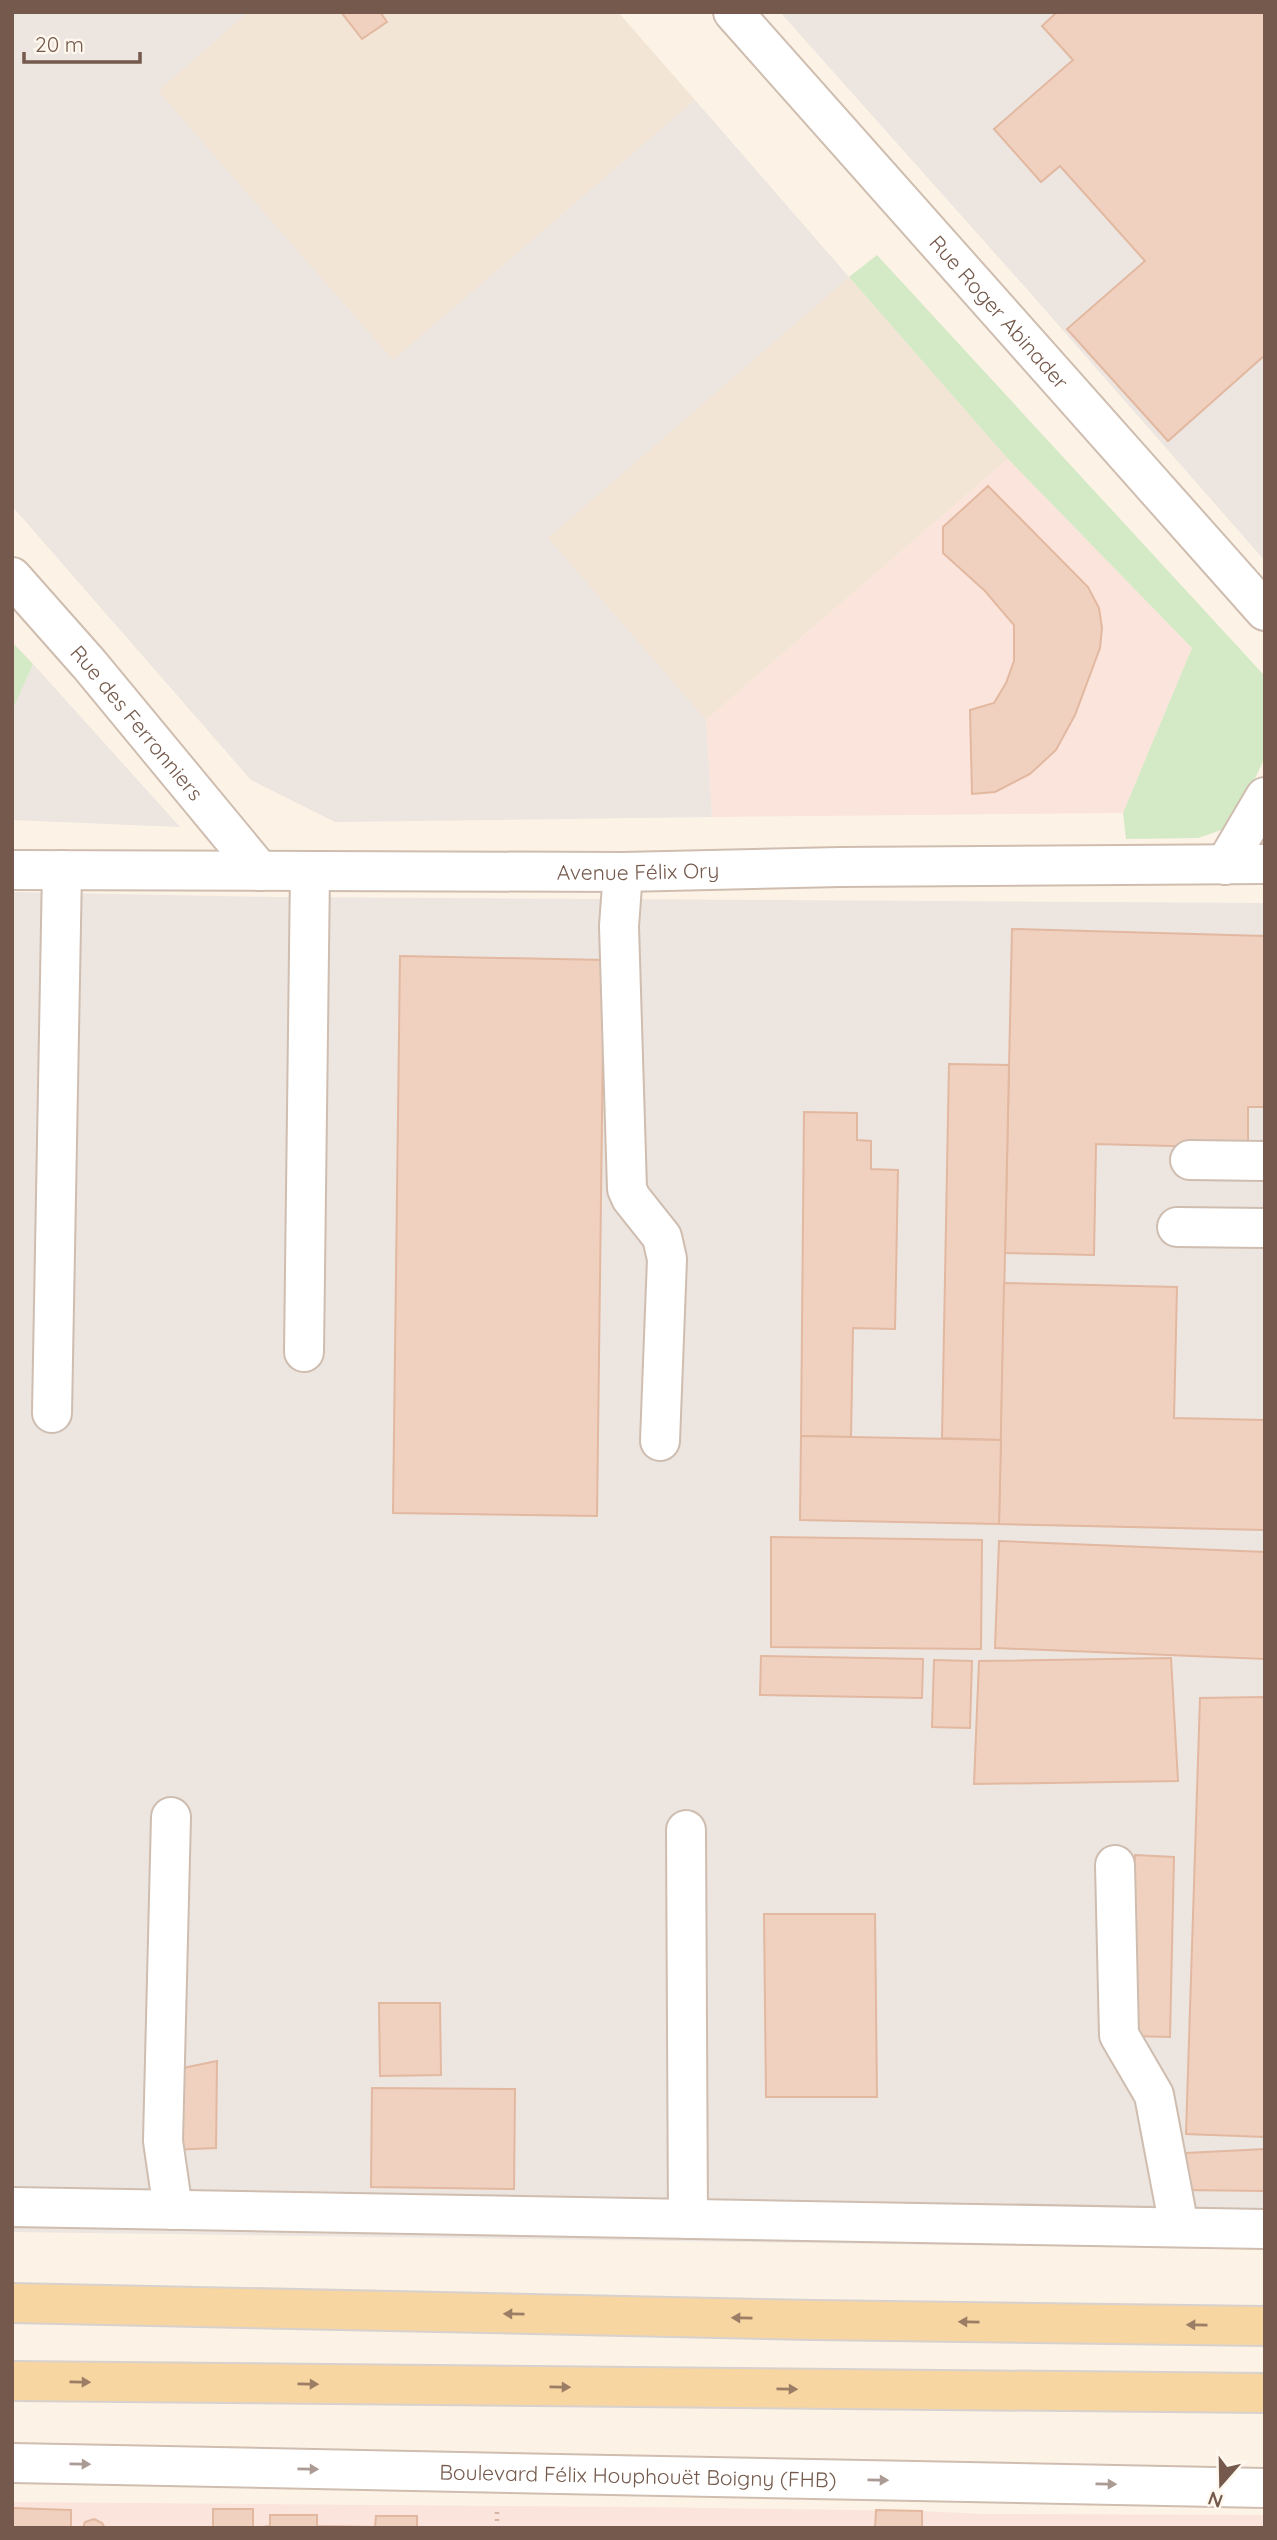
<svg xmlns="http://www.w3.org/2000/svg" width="1277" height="2540" font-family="Quicksand,sans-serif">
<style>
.residential{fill:#f3e5d5}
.commercial{fill:#fbe4db}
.industrial{fill:#ece5e0}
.green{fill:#d4e9c5}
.building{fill:#f0d1bf;stroke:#e2b8a0;stroke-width:2}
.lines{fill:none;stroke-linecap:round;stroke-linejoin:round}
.minor-casing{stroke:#cfbdb0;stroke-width:42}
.major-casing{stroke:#d8d1cd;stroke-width:42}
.path{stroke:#d5b5a2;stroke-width:4.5;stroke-dasharray:2 5;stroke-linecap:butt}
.minor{stroke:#fff;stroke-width:38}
.major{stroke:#f8d6a1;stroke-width:38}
.oneway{fill:#9c7e66}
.oneway2{fill:#ac9b94}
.labels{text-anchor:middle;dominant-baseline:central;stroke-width:5;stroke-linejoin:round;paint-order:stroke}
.street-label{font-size:21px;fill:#74594c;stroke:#fef7ed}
</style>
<rect width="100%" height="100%" fill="#fcf3e6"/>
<g class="residential">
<path d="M 248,12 L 618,12 L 695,100 L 393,360 L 158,91 Z"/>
<path d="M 849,277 L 1008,459 L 706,720 L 548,538 Z"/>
</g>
<g class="commercial">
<path d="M 1008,459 L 1192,648 L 1123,813 L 712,817 L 706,720 Z"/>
<path d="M 12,2502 L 649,2507 L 922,2511 L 983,2514 L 1265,2515 L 1265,2528 L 12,2528 Z"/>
</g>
<g class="industrial">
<path d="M 12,12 L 248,12 L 158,91 L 393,360 L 695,100 L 849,277 L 548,538 L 706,720 L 712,817 L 335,822 L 251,780 L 12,506 Z"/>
<path d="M 780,12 L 1265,12 L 1265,561 L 1025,287 Z"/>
<path d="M 33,664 L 180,827 L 12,820 L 12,711 Z"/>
<path d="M 12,892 L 275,897 L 1265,903 L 1265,2249 L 12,2232 Z"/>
</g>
<g class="green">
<path d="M 877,255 L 1263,674 L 1265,757 L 1233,826 L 1198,838 L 1126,839 L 1123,813 L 1192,648 L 1008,459 L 849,277 Z"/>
<path d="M 12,642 L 33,664 L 12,711 Z"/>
</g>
<g class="building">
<path d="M 341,12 L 380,12 L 387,22 L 362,39 Z"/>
<path d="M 1057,12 L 1265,12 L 1265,355 L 1168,441 L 1067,329 L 1145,261 L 1060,166 L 1041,182 L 994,129 L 1073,60 L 1042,26 Z"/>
<path d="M 988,486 L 1088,587 L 1099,608 L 1102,628 L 1100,648 L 1075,715 L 1056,750 L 1030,774 L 995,792 L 972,794 L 970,710 L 994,703 L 1006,683 L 1014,661 L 1014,625 L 985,591 L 943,553 L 943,527 Z"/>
<path d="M 1012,929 L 1265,936 L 1265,1107 L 1248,1107 L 1248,1148 L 1096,1144 L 1094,1255 L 1005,1253 Z"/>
<path d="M 400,956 L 604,960 L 597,1516 L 393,1513 Z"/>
<path d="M 949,1064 L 1009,1065 L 1001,1440 L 942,1438 Z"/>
<path d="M 804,1112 L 857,1113 L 857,1140 L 871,1141 L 871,1169 L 898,1170 L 895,1329 L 853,1328 L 851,1437 L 801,1436 Z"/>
<path d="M 1004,1283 L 1177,1287 L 1174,1418 L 1265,1420 L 1265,1530 L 999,1524 Z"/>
<path d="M 801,1436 L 1001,1440 L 999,1524 L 800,1520 Z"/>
<path d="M 771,1537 L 982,1540 L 981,1649 L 771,1647 Z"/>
<path d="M 999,1541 L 1265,1552 L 1265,1659 L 995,1648 Z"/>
<path d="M 761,1656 L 923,1659 L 922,1698 L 760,1695 Z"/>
<path d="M 1171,1658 L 1178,1781 L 974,1784 L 979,1661 Z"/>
<path d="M 934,1660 L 972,1661 L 970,1728 L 932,1727 Z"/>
<path d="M 1265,1697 L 1265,2137 L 1186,2134 L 1200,1698 Z"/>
<path d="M 1135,1855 L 1174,1857 L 1170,2037 L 1130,2036 Z"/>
<path d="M 764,1914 L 875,1914 L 877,2097 L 766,2097 Z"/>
<path d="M 379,2003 L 440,2003 L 441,2075 L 380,2076 Z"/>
<path d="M 217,2061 L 216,2148 L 169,2150 L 168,2071 Z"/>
<path d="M 372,2088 L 515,2089 L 514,2189 L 371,2187 Z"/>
<path d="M 1265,2149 L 1265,2191 L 1182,2190 L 1186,2153 Z"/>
<path d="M 12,2508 L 71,2510 L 71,2528 L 12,2528 Z"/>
<rect x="213" y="2509" width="40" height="19"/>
<path d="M 876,2510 L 922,2511 L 922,2528 L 875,2528 Z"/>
<path d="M 270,2515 L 317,2515 L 317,2526 L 375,2527 L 376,2516 L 417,2516 L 417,2527 L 456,2528 L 253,2528 L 270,2526 Z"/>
<path d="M 94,2519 L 102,2523 L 105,2528 L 83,2528 L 85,2522 Z"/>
</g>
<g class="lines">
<defs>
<g id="minor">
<path id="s1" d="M 733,12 L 1265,611"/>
<path id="s2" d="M 12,577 L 89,664 L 260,871"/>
<path d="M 1225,865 L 1265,797"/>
<path id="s3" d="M 12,870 L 623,872 L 840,867 L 1265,864"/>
<path d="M 623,872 L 619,926 L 627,1189 L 631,1198 L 662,1237 L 667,1259 L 660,1441"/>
<path d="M 1190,1160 L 1265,1161"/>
<path d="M 1177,1227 L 1265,1228"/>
<path d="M 304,1352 L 310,871"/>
<path d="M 52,1413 L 62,870"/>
<path d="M 171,1817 L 163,2141 L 173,2210"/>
<path d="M 686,1830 L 688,2219"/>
<path d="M 1115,1865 L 1119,2035 L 1154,2095 L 1179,2227"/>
<path d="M 12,2207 L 1265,2229"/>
<path id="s4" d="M 12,2463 L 1265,2488"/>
</g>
<g id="major">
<path d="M 12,2303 L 814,2320 L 1265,2326"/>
<path d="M 12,2381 L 1265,2393"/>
</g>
</defs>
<use href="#minor" class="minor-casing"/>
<use href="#major" class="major-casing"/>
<path class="path" d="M 497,2528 L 497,2512"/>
<use href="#minor" class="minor"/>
<use href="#major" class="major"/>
</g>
<defs><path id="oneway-solid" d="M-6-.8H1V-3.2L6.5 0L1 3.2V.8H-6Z" transform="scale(1.75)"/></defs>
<g class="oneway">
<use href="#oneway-solid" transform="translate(514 2314) rotate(-179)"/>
<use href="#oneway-solid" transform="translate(742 2318) rotate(-179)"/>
<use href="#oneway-solid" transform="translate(969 2322) rotate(-179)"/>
<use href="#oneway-solid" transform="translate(1197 2325) rotate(-179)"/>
<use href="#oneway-solid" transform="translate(80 2382) rotate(1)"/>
<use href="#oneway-solid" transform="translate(308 2384) rotate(1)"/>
<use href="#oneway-solid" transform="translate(560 2387) rotate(1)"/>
<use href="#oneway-solid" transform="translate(787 2389) rotate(1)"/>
</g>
<g class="oneway2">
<use href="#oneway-solid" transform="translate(80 2464) rotate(1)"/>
<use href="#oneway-solid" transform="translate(308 2469) rotate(1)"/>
<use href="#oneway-solid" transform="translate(878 2480) rotate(1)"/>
<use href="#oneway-solid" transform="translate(1106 2484) rotate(1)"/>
</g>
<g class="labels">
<g class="street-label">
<text stroke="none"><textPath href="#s1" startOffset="401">Rue Roger Abinader</textPath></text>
<text stroke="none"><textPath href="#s2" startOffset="192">Rue des Ferronniers</textPath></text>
<text stroke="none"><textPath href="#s3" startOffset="626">Avenue Félix Ory</textPath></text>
<text stroke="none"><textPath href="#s4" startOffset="626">Boulevard Félix Houphouët Boigny (FHB)</textPath></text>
</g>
</g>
<rect width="1277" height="2540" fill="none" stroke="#74594c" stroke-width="28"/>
<g transform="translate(1221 2484) rotate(200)" stroke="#fef7ed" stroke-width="5" paint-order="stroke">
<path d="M0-5L12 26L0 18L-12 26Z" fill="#74594c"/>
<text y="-10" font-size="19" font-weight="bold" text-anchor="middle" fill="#74594c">N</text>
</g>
<path d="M24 52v10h116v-10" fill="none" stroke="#74594c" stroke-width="3.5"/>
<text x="35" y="52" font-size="21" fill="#74594c" stroke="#fef7ed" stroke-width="5" paint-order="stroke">20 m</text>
</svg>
